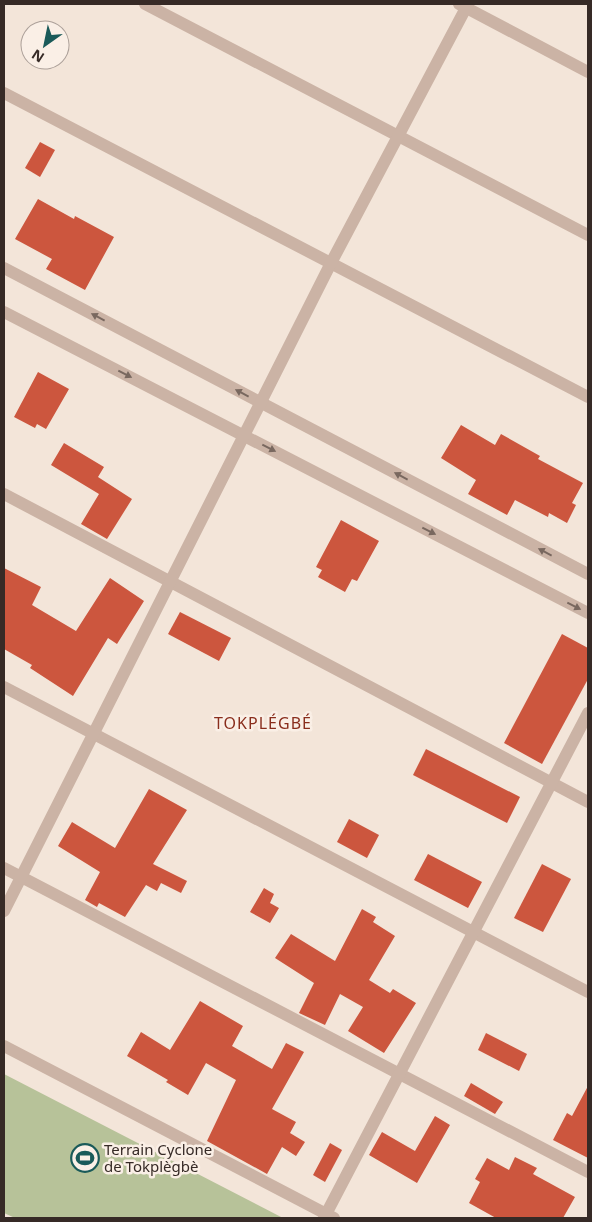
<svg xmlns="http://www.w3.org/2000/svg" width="592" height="1222" font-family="'Noto Sans',sans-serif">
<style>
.green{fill:#b7c299}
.building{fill:#cc563e}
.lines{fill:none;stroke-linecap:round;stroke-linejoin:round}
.minor{stroke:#cbb3a5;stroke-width:12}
.oneway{fill:#79685f}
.labels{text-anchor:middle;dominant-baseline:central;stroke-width:5;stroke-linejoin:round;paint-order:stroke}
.poi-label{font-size:15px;fill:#362a26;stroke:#faefe6;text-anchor:start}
.neighbourhood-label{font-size:16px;letter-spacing:1px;fill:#892d1c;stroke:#faefe6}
</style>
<rect width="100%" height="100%" fill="#f3e5d9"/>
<path class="green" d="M 4,1074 L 283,1218 L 15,1218 L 4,1213 Z"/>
<g class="building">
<path d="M 40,142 L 55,150 L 40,177 L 25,168 Z"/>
<path d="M 38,199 L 74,219 L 75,216 L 114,237 L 85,290 L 46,269 L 52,259 L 15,239 Z"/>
<path d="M 38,372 L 69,389 L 46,429 L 37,424 L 35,428 L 14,417 Z"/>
<path d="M 461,425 L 495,445 L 501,434 L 540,456 L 538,459 L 583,483 L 572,503 L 576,505 L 567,523 L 549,513 L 548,517 L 515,500 L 507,515 L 468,494 L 476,480 L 441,458 Z"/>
<path d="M 64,443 L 104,467 L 98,477 L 132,499 L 107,539 L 81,524 L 99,494 L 51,465 Z"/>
<path d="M 341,520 L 379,541 L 357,581 L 352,579 L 345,592 L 318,577 L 322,570 L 316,567 Z"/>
<path d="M 4,568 L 41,587 L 32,605 L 76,631 L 110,578 L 144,601 L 117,644 L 108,638 L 73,696 L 30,668 L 32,665 L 4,649 Z"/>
<path d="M 180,612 L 231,638 L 219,661 L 168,634 Z"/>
<path d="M 562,634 L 588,648 L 588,679 L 542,764 L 504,743 Z"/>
<path d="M 426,749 L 520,797 L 507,823 L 413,775 Z"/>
<path d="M 149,789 L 187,810 L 153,864 L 187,881 L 181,893 L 161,883 L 157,891 L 146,885 L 125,917 L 99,903 L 97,907 L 85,900 L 100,872 L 58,846 L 72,822 L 115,848 Z"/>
<path d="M 349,819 L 379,835 L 367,858 L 337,842 Z"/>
<path d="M 428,854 L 482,882 L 468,908 L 414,880 Z"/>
<path d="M 542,864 L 571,879 L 543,932 L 514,918 Z"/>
<path d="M 264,888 L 274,894 L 270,903 L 279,908 L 270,923 L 250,912 Z"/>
<path d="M 362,909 L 376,917 L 373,922 L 395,936 L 369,980 L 390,993 L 393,989 L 416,1003 L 384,1053 L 348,1031 L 363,1007 L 340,994 L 325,1025 L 299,1013 L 314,983 L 275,958 L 291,934 L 335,961 Z"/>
<path d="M 200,1001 L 243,1026 L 232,1046 L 272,1069 L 286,1043 L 304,1052 L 272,1109 L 296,1122 L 290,1133 L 305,1142 L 296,1156 L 282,1147 L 267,1174 L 207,1141 L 236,1080 L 206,1063 L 188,1095 L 166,1082 L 168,1080 L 127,1056 L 141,1032 L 170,1050 Z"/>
<path d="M 486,1033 L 527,1054 L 519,1071 L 478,1050 Z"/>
<path d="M 471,1083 L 503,1102 L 495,1114 L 464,1096 Z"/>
<path d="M 588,1086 L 588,1158 L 553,1140 L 567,1113 L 572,1116 Z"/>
<path d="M 435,1116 L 450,1125 L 417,1183 L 369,1155 L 382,1132 L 415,1151 Z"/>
<path d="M 330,1143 L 342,1150 L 325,1182 L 313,1175 Z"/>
<path d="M 515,1157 L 537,1168 L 533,1174 L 575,1197 L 563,1218 L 496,1218 L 469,1203 L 480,1182 L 475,1179 L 487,1158 L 509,1170 Z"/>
</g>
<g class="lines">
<g class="minor">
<path d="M 145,4 L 588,235"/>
<path d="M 459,4 L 588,72"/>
<path d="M 4,93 L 588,397"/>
<path d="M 4,268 L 588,574"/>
<path d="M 4,312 L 588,613"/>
<path d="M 4,494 L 588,802"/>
<path d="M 4,687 L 588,992"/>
<path d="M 4,868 L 588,1172"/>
<path d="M 4,911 L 331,263 L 468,4"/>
<path d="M 4,1046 L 334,1218"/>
<path d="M 324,1218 L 588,713"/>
</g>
</g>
<defs><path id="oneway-solid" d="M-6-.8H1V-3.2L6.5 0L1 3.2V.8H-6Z" transform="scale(1.25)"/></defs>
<g class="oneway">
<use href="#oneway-solid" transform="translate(98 317) rotate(-152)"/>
<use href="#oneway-solid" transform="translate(125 374) rotate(27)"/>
<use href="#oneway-solid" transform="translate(242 393) rotate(-152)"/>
<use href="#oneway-solid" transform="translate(269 448) rotate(27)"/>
<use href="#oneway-solid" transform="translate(401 476) rotate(-152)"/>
<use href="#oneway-solid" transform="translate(429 531) rotate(27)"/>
<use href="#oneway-solid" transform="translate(545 552) rotate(-152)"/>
<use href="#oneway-solid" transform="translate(574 606) rotate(27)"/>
</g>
<defs>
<symbol id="stadium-ring" viewBox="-11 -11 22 22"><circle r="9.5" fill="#faefe6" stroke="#1a5a59" stroke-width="1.5"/><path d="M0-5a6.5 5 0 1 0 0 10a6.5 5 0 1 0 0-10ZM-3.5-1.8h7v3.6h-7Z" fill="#1a5a59"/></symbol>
</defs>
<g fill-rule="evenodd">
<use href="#stadium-ring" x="69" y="1142" width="32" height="32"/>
</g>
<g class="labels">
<g class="poi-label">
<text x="104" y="1149">Terrain Cyclone<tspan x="104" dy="17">de Tokplègbè</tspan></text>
</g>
<g class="neighbourhood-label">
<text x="263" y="723">TOKPLÉGBÉ</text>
</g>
</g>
<rect width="592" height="1222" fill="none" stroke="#362a26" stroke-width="10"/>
<g transform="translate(45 45) rotate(213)"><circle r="24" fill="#faefe6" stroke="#aca099"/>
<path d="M0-4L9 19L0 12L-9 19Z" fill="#1a5a59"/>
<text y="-8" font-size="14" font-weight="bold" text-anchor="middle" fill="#362a26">N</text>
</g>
</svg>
